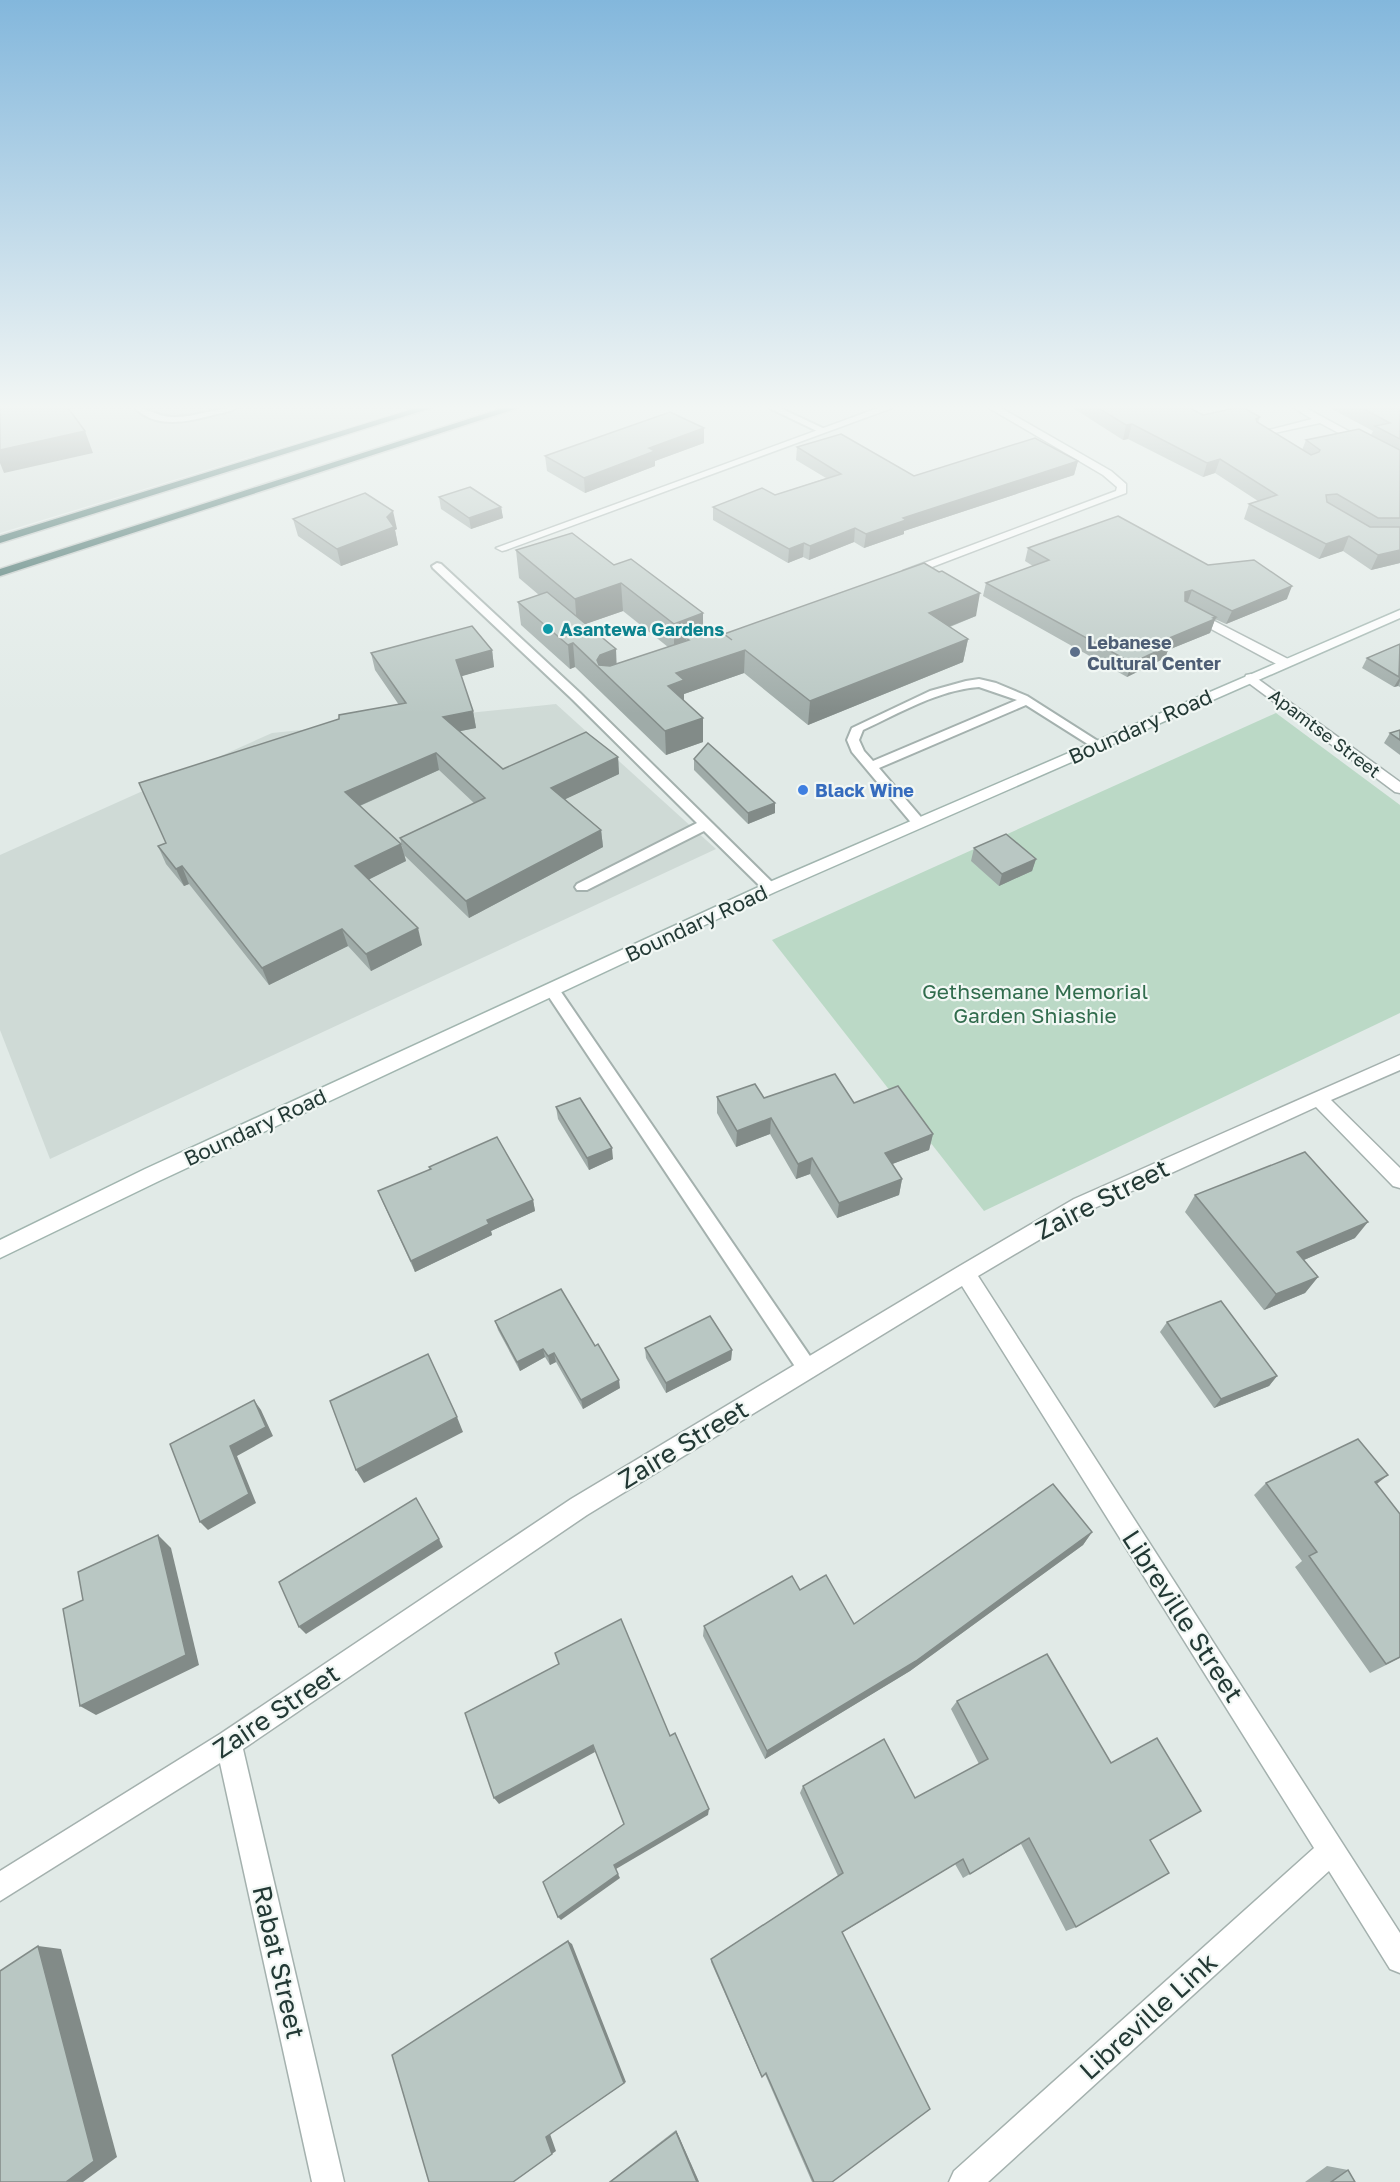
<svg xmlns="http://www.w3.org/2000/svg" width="1400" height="2182" font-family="'Golos Text',sans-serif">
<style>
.built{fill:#cfdad6}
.green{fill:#bbd9c6}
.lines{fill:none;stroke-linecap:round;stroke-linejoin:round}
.lane-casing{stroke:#a4b1ae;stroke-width:4}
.street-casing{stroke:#a4b1ae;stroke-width:3}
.secondary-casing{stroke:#a1b5af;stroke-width:3}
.highway-casing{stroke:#bdc4c2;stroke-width:3}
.lane{fill:#fff;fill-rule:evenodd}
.street{fill:#fff;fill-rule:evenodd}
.secondary{fill:#fff;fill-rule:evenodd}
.highway{fill:#31625c;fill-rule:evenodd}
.wall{fill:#9faba8;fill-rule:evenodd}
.shaded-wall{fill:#828b88}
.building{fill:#b9c7c3;stroke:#828b88;stroke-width:1.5}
.culture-dot{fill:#0f9aa8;stroke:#f1f7f4;stroke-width:2}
.service-dot{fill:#5c6f8a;stroke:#f1f7f4;stroke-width:2}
.shop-dot{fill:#3f7fe0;stroke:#f1f7f4;stroke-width:2}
.labels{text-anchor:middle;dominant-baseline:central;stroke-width:4.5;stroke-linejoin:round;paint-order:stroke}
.far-culture-label{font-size:18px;font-weight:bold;fill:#0d838f;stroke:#f1f7f4;text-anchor:start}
.far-service-label{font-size:18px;font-weight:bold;fill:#4e5e75;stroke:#f1f7f4;text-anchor:start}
.far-street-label{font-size:18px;fill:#233935;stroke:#f1f7f4}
.far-shop-label{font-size:18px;font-weight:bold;fill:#366cbe;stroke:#f1f7f4;text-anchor:start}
.street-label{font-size:21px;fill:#233935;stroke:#f1f7f4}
.park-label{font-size:21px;fill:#316c4d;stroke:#f1f7f4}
.near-street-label{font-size:26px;fill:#233935;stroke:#f1f7f4}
</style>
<rect width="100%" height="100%" fill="#e1eae7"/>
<g class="built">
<path d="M 0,408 L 410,408 L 0,533 Z"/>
<path d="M 556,704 L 716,849 L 50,1159 L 0,1030 L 0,855 L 272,733 Z"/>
</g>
<path class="green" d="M 1276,713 L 1400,805 L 1400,1013 L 984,1211 L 772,940 Z"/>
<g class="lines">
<defs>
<g id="lane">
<path d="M 135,408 C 148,408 157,416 171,417 C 193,418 214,408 236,408 C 230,412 221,413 213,415 C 187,422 156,429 135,408 Z"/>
<path d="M 769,408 L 780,408 L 827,430 L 819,432 Z"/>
<path d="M 437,563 L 441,564 L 580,693 L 775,885 L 777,888 L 775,891 L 765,891 L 704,831 L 587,890 L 577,890 L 575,887 L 577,884 L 697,823 L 572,699 L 433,568 L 432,566 Z"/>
<path d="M 979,679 L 996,683 L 1027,696 L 1104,745 L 1102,748 L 1094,748 L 1026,705 L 879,768 L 926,823 L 919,827 L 914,826 L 852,752 L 847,740 L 852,728 L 930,691 L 966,681 ZM 979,687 L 1017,700 L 873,761 L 864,751 L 859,740 L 863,730 C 900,713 938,690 979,687 Z"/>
<path d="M 552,984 L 557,986 L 814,1362 L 817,1368 L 814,1374 L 807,1377 L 800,1374 L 547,994 L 544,990 L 547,986 Z"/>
</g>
<g id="street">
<path d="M 878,408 L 892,408 L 506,550 L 502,551 L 496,548 Z"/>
<path d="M 989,408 L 1001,408 L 1111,471 L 1126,484 L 1126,493 L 911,575 L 903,575 L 903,571 L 1116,491 L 1117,487 L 1103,475 Z"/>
<path d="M 1294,408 L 1306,408 L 1400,459 L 1400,466 L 1320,423 L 1265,435 L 1271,441 L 1266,444 L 1253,434 L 1312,419 Z"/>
<path d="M 1191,609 L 1290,660 L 1291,663 L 1285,667 L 1280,666 L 1187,616 L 1187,610 Z"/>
<path d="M 1251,674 L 1400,782 L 1400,793 L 1395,792 L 1246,681 L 1245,678 L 1246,675 Z"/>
<path d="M 1400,1055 L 1400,1070 L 1331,1100 L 1400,1168 L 1400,1188 L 1393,1186 L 1316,1107 L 1088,1211 L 978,1276 L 1400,1933 L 1400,1973 L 1390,1969 L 1329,1871 L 988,2182 L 949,2182 L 954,2171 L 1314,1848 L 962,1286 L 587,1515 L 243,1749 L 344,2182 L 312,2182 L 220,1763 L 0,1901 L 0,1871 L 220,1734 L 571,1499 L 958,1267 L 1074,1199 Z"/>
</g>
<path id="secondary" d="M 1400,610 L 1400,618 L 775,892 L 159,1181 L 0,1258 L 0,1240 L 145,1169 L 765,884 Z"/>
<g id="highway">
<path d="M 416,408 L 431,408 L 0,543 L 0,536 Z"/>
<path d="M 503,408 L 518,408 L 0,576 L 0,569 Z"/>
</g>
</defs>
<use href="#lane" class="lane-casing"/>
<use href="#street" class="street-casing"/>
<use href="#secondary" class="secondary-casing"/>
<use href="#highway" class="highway-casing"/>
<use href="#lane" class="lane"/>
<use href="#street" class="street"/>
<use href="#secondary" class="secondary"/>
<use href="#highway" class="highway"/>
</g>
<g class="wall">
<path d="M 1073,408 L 1190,408 L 1203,415 L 1260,417 L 1258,423 L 1302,450 L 1306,440 L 1371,435 L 1373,431 L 1330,408 L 1400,408 L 1400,563 L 1371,570 L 1343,551 L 1319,559 L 1244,519 L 1249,504 L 1258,501 L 1215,473 L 1203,477 L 1128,439 L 1123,440 Z"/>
<path d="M 704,428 L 704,443 L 655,461 L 655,466 L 585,493 L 547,471 L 545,456 Z"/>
<path d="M 797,447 L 914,476 L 1078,461 L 1074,475 L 904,531 L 904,534 L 864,548 L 854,542 L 809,560 L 803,557 L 788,563 L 713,520 L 713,507 L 775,495 L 826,478 L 796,460 Z"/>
<path d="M 439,497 L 501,507 L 503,518 L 471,529 L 441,509 Z"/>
<path d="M 293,519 L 397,529 L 395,530 L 398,545 L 341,566 L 298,536 Z"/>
<path d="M 1028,548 L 1208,565 L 1287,599 L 1226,624 L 1215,619 L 1210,633 L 1168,650 L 1165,658 L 1127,677 L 983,596 L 986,583 L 1033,566 L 1025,561 Z"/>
<path d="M 516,550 L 614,565 L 703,632 L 724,634 L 976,616 L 950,627 L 968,639 L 963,662 L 808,725 L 744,673 L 684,694 L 684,701 L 703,718 L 703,742 L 666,755 L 575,667 L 570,669 L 521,625 L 518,602 L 539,595 L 519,578 ZM 623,611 L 668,647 L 616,664 L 585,624 Z"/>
<path d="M 1400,644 L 1400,687 L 1398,686 L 1394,687 L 1362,668 L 1367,658 Z"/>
<path d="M 492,650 L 494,667 L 461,676 L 473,711 L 476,728 L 460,731 L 503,769 L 618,757 L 619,774 L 565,799 L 601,830 L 603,847 L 469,918 L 404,855 L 400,838 L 474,803 L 439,770 L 360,806 L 401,844 L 406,861 L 369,879 L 422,945 L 371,971 L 348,946 L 269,985 L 189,884 L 184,886 L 166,864 L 158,846 L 166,843 L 399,705 L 375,670 L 371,653 Z"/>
<path d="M 1400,730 L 1400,755 L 1384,743 L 1390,733 Z"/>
<path d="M 694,759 L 775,813 L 748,824 L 694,770 Z"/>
<path d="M 974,848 L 1036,859 L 1032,871 L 999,886 L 971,861 Z"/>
<path d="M 717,1097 L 764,1098 L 854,1103 L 933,1134 L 929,1150 L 892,1164 L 902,1179 L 899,1195 L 837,1218 L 810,1174 L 796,1179 L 770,1134 L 736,1147 L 717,1113 Z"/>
<path d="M 556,1107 L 613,1159 L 589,1170 L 558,1119 Z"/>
<path d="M 378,1191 L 533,1200 L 535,1211 L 491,1231 L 492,1235 L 415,1272 L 383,1203 Z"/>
<path d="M 1195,1195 L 1355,1238 L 1304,1260 L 1318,1277 L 1305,1293 L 1264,1310 L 1185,1212 Z"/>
<path d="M 495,1321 L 620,1388 L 583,1409 L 556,1362 L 550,1365 L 545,1357 L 520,1371 L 498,1330 Z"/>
<path d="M 1167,1322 L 1277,1376 L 1269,1386 L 1214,1408 L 1160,1332 Z"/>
<path d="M 645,1348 L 732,1350 L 731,1360 L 666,1393 L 646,1358 Z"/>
<path d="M 1266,1483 L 1377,1484 L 1400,1658 L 1370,1673 L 1295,1567 L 1302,1561 L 1254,1495 Z"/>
<path d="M 1092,1532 L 1083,1545 L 910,1671 L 765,1759 L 703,1636 L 704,1626 L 800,1590 L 854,1624 Z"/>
<path d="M 957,1701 L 1150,1840 L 1076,1927 L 1066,1931 L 1021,1844 L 963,1878 L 955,1864 L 842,1932 L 832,2182 L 812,2182 L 765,2074 L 762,2077 L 761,2076 L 711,1962 L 711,1959 L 838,1876 L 800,1793 L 803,1786 L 915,1798 L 979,1764 L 951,1709 Z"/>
<path d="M 676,2130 L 699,2182 L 609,2182 Z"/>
<path d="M 1327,2166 L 1348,2170 L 1355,2182 L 1305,2182 Z"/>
</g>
<g class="shaded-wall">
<path d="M 1132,424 L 1128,439 L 1123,440 L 1126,425 Z"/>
<path d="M 704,428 L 704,443 L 655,461 L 655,466 L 585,493 L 584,478 L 649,448 Z"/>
<path d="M 85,431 L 93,453 L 4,473 L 0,463 L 0,450 Z"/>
<path d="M 1220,459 L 1215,473 L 1203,477 L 1207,463 Z"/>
<path d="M 1078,461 L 1074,475 L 904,531 L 904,534 L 864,548 L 866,534 L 903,518 Z"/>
<path d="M 501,507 L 503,518 L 471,529 L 469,518 Z"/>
<path d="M 393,511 L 397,529 L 395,530 L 398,545 L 341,566 L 337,549 L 387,517 Z"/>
<path d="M 855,528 L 854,542 L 809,560 L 810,546 Z"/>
<path d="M 1349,536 L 1343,551 L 1319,559 L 1326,544 Z"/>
<path d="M 804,543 L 803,557 L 788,563 L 789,549 Z"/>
<path d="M 1400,550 L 1400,563 L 1371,570 L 1378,555 Z"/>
<path d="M 621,583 L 623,611 L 577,627 L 575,599 Z"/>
<path d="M 1292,586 L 1287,599 L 1226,624 L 1232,611 Z"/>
<path d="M 1192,590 L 1187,604 L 1180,606 L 1185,592 Z"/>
<path d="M 980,593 L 976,616 L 925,636 L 929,613 Z"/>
<path d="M 703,613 L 703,641 L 689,640 L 686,638 L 686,648 L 674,652 L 674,624 Z"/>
<path d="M 1216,617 L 1210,633 L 1168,650 L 1165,658 L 1127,677 L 1132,663 L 1162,641 Z"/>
<path d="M 968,639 L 963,662 L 808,725 L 810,701 Z"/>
<path d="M 573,643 L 575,667 L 570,669 L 568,645 Z"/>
<path d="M 616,649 L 617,673 L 598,667 L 597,660 L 600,655 Z"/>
<path d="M 492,650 L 494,667 L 459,677 L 456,660 Z"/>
<path d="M 745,650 L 744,673 L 684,694 L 684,704 L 668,686 L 676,673 Z"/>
<path d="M 1400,677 L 1400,681 L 1398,686 L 1394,687 Z"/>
<path d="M 473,711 L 476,728 L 446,734 L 443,717 Z"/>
<path d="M 703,718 L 703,742 L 666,755 L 665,731 Z"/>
<path d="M 436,753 L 439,770 L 350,810 L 345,792 Z"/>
<path d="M 618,757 L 619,774 L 553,805 L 551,788 Z"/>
<path d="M 775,803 L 775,813 L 748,824 L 748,813 Z"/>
<path d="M 601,830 L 603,847 L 469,918 L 466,901 Z"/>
<path d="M 401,844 L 406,861 L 360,884 L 355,866 Z"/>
<path d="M 1036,859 L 1032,871 L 999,886 L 1002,874 Z"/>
<path d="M 182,866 L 189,884 L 184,886 L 176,869 Z"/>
<path d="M 418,928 L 422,945 L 371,971 L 366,954 Z"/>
<path d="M 342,929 L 348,946 L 269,985 L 262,968 Z"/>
<path d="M 771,1118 L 770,1134 L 736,1147 L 737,1131 Z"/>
<path d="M 933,1134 L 929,1150 L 882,1168 L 885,1153 Z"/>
<path d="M 612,1148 L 613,1159 L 589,1170 L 587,1158 Z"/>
<path d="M 812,1158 L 810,1174 L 796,1179 L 798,1164 Z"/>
<path d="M 902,1179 L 899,1195 L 837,1218 L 839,1203 Z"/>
<path d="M 533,1200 L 535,1211 L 491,1231 L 492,1235 L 415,1272 L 411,1261 L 487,1220 Z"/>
<path d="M 1368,1222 L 1355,1238 L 1285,1268 L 1297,1252 Z"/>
<path d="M 1318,1277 L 1305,1293 L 1264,1310 L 1276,1294 Z"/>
<path d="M 543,1349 L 545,1357 L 520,1371 L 517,1362 Z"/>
<path d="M 732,1350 L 731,1360 L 666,1393 L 666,1383 Z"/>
<path d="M 554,1353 L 556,1362 L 550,1365 L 548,1356 Z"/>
<path d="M 1277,1376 L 1269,1386 L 1214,1408 L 1221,1399 Z"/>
<path d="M 619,1380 L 620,1388 L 583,1409 L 581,1400 Z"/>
<path d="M 254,1400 L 261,1410 L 273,1436 L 237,1456 L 256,1503 L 208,1530 L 200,1522 L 230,1446 Z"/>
<path d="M 457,1417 L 463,1432 L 364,1483 L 356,1470 Z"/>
<path d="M 1388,1475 L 1373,1487 L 1375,1482 Z"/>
<path d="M 1092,1532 L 1083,1545 L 910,1671 L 765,1759 L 767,1751 Z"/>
<path d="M 158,1535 L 171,1548 L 199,1665 L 96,1715 L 80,1706 Z"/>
<path d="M 439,1539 L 443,1547 L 306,1634 L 299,1627 Z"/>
<path d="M 593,1745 L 595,1752 L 499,1804 L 494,1798 Z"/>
<path d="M 709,1809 L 708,1815 L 616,1869 L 614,1865 Z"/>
<path d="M 963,1859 L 955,1864 L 838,1935 L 842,1932 Z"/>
<path d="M 618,1874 L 620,1878 L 561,1920 L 558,1917 Z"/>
<path d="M 568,1941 L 572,1944 L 626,2082 L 550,2134 L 556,2151 L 513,2182 L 546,2137 Z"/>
<path d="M 38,1946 L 61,1949 L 117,2157 L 83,2182 L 66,2182 Z"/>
<path d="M 676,2130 L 699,2182 L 697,2182 L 676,2132 Z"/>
</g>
<g class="building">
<path d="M 0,408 L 68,408 L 85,431 L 0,450 Z"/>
<path d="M 1098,408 L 1190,408 L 1203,415 L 1235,408 L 1244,408 L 1260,417 L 1256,419 L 1257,422 L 1311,455 L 1319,452 L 1320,450 L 1306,440 L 1359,429 L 1400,450 L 1400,518 L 1378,518 L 1337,494 L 1326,495 L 1327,502 L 1370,527 L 1400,527 L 1400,550 L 1378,555 L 1349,536 L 1326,544 L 1249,504 L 1277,495 L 1220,459 L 1207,463 L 1132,424 L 1126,425 Z"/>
<path d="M 1362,408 L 1400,408 L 1400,439 L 1375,426 L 1390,423 Z"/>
<path d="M 670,412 L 704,428 L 649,448 L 655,451 L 584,478 L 545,456 Z"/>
<path d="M 841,434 L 914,476 L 1035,438 L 1078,461 L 903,518 L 906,520 L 866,534 L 855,528 L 810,546 L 804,543 L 789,549 L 713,507 L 762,488 L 775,495 L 841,474 L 797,447 Z"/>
<path d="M 470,487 L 501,507 L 469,518 L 439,497 Z"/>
<path d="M 365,493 L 393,511 L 387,517 L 394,527 L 337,549 L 293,519 Z"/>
<path d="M 1118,516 L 1208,565 L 1254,560 L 1292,586 L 1232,611 L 1192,590 L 1185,592 L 1185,601 L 1216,617 L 1213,618 L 1215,619 L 1162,641 L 1170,645 L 1132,663 L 986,583 L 1049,560 L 1028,548 Z"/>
<path d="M 572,533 L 614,565 L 631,559 L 703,613 L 674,624 L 621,583 L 575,599 L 516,550 Z"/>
<path d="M 924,563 L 939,572 L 942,571 L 980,593 L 929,613 L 968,639 L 810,701 L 745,650 L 676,673 L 684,680 L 668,686 L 703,718 L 665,731 L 573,643 L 568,645 L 518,602 L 547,592 L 616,649 L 600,655 L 597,660 L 599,665 L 610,666 L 689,640 L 686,638 L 715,627 L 732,640 L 724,634 Z"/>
<path d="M 472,626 L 492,650 L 456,660 L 473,711 L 443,717 L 503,769 L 586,732 L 618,757 L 551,788 L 601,830 L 466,901 L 400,838 L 485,798 L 436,753 L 345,792 L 401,844 L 355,866 L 418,928 L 366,954 L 342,929 L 262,968 L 182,866 L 176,869 L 158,846 L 166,843 L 139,783 L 339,719 L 339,715 L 406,703 L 371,653 Z"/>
<path d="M 1400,644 L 1399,677 L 1367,658 Z"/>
<path d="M 1400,730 L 1400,740 L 1390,733 Z"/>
<path d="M 708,743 L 775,803 L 748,813 L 694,759 Z"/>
<path d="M 1006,834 L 1036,859 L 1002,874 L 974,848 Z"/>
<path d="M 835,1074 L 854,1103 L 898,1086 L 933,1134 L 885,1153 L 902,1179 L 839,1203 L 812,1158 L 798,1164 L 771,1118 L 737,1131 L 717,1097 L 755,1084 L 764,1098 Z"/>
<path d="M 580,1098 L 612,1148 L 587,1158 L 556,1107 Z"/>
<path d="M 497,1137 L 533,1200 L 487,1220 L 489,1224 L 411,1261 L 378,1191 L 431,1169 L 429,1167 Z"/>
<path d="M 1305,1152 L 1368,1222 L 1297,1252 L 1318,1277 L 1276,1294 L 1195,1195 Z"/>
<path d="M 561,1289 L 595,1346 L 598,1344 L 619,1380 L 581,1400 L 554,1353 L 548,1356 L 543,1349 L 517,1362 L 495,1321 Z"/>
<path d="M 1221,1301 L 1277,1376 L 1221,1399 L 1167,1322 Z"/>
<path d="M 710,1316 L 732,1350 L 666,1383 L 645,1348 Z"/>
<path d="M 428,1354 L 457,1417 L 356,1470 L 330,1401 Z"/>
<path d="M 254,1400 L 266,1427 L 230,1446 L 249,1494 L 200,1522 L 170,1444 Z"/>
<path d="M 1358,1439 L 1388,1475 L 1375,1482 L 1400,1514 L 1400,1657 L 1386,1664 L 1309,1556 L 1317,1552 L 1266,1483 Z"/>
<path d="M 1053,1484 L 1092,1532 L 916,1661 L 767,1751 L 704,1626 L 792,1576 L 800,1590 L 826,1575 L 854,1624 Z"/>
<path d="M 416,1498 L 439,1539 L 299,1627 L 279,1582 Z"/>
<path d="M 158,1535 L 186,1655 L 80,1706 L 63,1609 L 83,1600 L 78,1572 Z"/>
<path d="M 621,1619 L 670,1736 L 675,1733 L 709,1809 L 614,1865 L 618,1874 L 558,1917 L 543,1882 L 624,1824 L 593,1745 L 494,1798 L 465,1713 L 559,1664 L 555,1653 Z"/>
<path d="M 1047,1654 L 1111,1763 L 1157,1738 L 1201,1811 L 1150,1840 L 1169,1873 L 1076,1927 L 1029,1838 L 970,1874 L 963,1859 L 842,1932 L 930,2109 L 832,2182 L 814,2182 L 766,2073 L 762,2077 L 711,1959 L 843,1873 L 803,1786 L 884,1739 L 915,1798 L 988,1759 L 957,1701 Z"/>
<path d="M 568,1941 L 624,2083 L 546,2137 L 552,2154 L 513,2182 L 429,2182 L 392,2055 Z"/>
<path d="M 38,1946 L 94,2161 L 66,2182 L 0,2182 L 0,1971 Z"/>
<path d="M 676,2132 L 697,2182 L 610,2182 Z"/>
<path d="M 1348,2170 L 1355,2182 L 1331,2182 Z"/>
</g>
<linearGradient id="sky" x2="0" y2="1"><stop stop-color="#83b7dc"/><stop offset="0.57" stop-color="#f2f6f4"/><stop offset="1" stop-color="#f2f6f4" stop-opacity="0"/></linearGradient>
<rect width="1400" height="714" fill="url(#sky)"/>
<circle class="culture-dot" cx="548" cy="629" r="6"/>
<circle class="service-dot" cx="1075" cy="652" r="6"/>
<circle class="shop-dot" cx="803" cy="790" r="6"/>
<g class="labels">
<g class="far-culture-label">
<text x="560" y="629">Asantewa Gardens</text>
</g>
<g class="far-service-label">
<text x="1087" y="642">Lebanese<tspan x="1087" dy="21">Cultural Center</tspan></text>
</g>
<g class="far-street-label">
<text transform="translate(1325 733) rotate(37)">Apamtse Street</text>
</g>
<g class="far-shop-label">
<text x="815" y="790">Black Wine</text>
</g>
<g class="street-label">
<text transform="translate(1140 726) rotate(-24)">Boundary Road</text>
<text transform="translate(696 923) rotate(-25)">Boundary Road</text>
<text transform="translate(255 1127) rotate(-25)">Boundary Road</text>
</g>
<g class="park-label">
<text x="1035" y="991">Gethsemane Memorial<tspan x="1035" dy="24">Garden Shiashie</tspan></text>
</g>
<g class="near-street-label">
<text transform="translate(1102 1199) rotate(-27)">Zaire Street</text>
<text transform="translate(683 1444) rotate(-31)">Zaire Street</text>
<text transform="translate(1183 1616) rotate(57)">Libreville Street</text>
<text transform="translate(276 1711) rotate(-34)">Zaire Street</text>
<text transform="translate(279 1962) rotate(77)">Rabat Street</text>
<text transform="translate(1148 2016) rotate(-42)">Libreville Link</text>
</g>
</g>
</svg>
